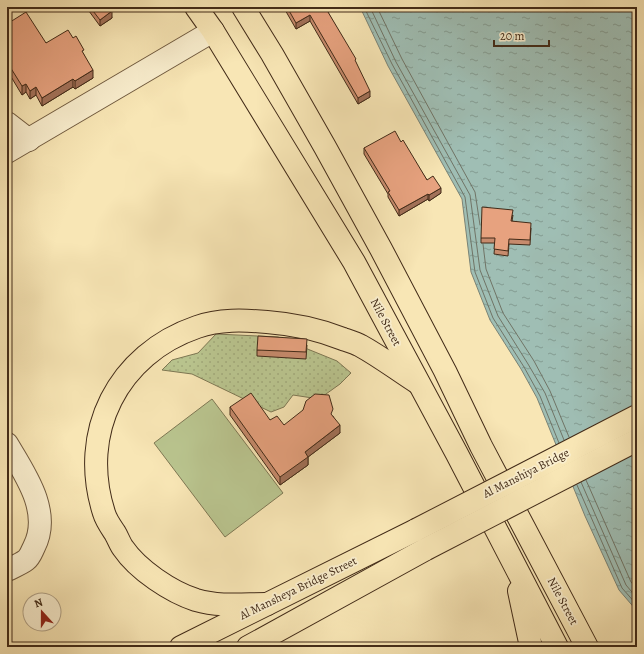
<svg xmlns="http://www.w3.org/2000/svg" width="644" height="654" font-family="Alegreya,serif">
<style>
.garden{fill:url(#garden-dots);stroke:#7e7854}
.pitch{fill:#bac690;stroke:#7e7854}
.water{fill:url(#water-ripples);stroke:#7a8376}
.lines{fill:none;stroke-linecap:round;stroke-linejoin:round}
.shore{stroke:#707466;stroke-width:1}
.minor-casing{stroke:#705a3f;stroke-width:24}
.major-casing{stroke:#422b18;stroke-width:24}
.minor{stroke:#faefcf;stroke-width:22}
.major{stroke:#f8e6b5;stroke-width:22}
.major-bridge-casing{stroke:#422b18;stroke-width:24;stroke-linecap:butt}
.major-bridge{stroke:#f8e6b5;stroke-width:22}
.wall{fill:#c78b6d;stroke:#422b18}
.shaded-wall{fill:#a27159;stroke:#422b18}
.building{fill:#e7a27f;stroke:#422b18}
.labels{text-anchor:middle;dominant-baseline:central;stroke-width:3.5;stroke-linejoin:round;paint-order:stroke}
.street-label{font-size:12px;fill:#422b18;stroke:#faefcf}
</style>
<defs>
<pattern id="garden-dots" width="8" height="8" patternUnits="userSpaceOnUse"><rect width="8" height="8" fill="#bac690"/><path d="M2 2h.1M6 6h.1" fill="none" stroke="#a1aa7b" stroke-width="1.8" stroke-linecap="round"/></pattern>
<pattern id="water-ripples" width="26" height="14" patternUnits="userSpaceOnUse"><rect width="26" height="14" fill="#9fbeb4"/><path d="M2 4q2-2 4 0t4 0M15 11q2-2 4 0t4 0" fill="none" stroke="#839b91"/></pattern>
</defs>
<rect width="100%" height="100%" fill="#f8e6b5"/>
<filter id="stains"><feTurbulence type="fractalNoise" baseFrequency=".005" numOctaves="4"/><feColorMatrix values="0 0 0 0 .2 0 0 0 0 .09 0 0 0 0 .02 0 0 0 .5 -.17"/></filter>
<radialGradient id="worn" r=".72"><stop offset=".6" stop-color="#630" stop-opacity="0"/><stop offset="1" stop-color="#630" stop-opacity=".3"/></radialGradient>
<path class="garden" d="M 216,334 L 278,337 L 337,361 L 351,373 L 340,384 L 319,399 L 293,395 L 284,407 L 271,412 L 192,374 L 162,370 L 172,360 L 198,353 Z"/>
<path class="pitch" d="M 212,399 L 283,493 L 225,537 L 154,443 Z"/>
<path class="water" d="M 360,7 L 637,7 L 637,611 L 619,590 L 585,516 L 537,398 L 521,369 L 490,320 L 471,272 L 462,199 L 388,66 Z"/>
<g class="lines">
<g class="shore">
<path d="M 364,7 L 392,64 L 465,197 L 475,272 L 493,318 L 524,367 L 540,396 L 559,443"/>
<path d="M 370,7 L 396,62 L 470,195 L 480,270 L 498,316 L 528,364 L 545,393 L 564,440"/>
<path d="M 377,7 L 402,59 L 475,192 L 480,225"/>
<path d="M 483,244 L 486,269 L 503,313 L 534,361 L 550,391 L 569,437"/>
<path d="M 586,480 L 631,582 L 637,589"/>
<path d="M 581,482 L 626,585 L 637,598"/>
<path d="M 577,485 L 622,588 L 637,605"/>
</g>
<defs>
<g id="minor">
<path d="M 7,123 L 29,140"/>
<path d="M 7,152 L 213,31"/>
<path d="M 7,444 C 25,474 52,512 34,547 C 32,551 30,557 26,560 C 21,564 13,567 7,570"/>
</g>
<g id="major">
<path d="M 196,7 L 213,31 L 354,262 L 457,454 L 557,647"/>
<path d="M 243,7 L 272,54 L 325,147 L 381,249 L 445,371 L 481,446 L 587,647"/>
<path d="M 519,591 L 531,647"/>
<path d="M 267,604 C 243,604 220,607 196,600 C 171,592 138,570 123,548 C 120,544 118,538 115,533 C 111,527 106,520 104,513 C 78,432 118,354 197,327 C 219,319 244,320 267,322 C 293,324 318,329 343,339 C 349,341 356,343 361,346 C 381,357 399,371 418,383"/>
<path d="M 181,647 L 416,530"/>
<path d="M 248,647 L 426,549"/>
</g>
</defs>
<use href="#minor" class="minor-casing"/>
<use href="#major" class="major-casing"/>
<use href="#minor" class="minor"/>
<use href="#major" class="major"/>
<defs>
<g id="major-bridge">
<path d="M 416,530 L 637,416"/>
<path d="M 426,549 L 637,440"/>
</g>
</defs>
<use href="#major-bridge" class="major-bridge-casing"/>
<use href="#major-bridge" class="major-bridge"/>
</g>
<g class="wall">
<path d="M 86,7 L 109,7 L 112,18 L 100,26 Z"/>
<path d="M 284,7 L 325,7 L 356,63 L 370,97 L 358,104 L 310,21 L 296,29 L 284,8 Z"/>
<path d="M 7,24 L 46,43 L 73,38 L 84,55 L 93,78 L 75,89 L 73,87 L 42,106 L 36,95 L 30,99 L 26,92 L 22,95 L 7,70 Z"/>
<path d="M 401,142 L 427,180 L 441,193 L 429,201 L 428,199 L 399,216 L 388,197 L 388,194 L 364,154 L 364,148 Z"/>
<path d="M 513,215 L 512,221 L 531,228 L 530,245 L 509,244 L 508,256 L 494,254 L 495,243 L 481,243 L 481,238 Z"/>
<path d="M 307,345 L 306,359 L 257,356 L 257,350 Z"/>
<path d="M 230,407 L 270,420 L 284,425 L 333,416 L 340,433 L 308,457 L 308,465 L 280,485 L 230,415 Z"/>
</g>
<g class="shaded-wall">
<path d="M 112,11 L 112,18 L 100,26 L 100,20 Z"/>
<path d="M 310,15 L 310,21 L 296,29 L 296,23 Z"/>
<path d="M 93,70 L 93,78 L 75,89 L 75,81 Z"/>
<path d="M 73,79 L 73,87 L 42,106 L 42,98 Z"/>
<path d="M 26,84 L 26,92 L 22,95 L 22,86 Z"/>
<path d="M 36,87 L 36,95 L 30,99 L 30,91 Z"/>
<path d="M 370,91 L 370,97 L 358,104 L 358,98 Z"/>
<path d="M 441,188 L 441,193 L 429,201 L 429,195 Z"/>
<path d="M 428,194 L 428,199 L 399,216 L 399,210 Z"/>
<path d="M 340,425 L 340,433 L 308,457 L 308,465 L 280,485 L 280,477 L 305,452 Z"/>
</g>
<g class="building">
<path d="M 90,7 L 109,7 L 112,11 L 100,20 Z"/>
<path d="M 287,7 L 325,7 L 356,59 L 355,60 L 370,91 L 358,98 L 310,15 L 296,23 Z"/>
<path d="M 26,12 L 46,43 L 68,30 L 73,38 L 76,36 L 84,50 L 82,51 L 93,70 L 75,81 L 73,79 L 42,98 L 36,87 L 30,91 L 26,84 L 22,86 L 7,62 L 7,24 Z"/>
<path d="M 395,131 L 401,142 L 403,140 L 427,180 L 433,176 L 441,188 L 429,195 L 428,194 L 399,210 L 388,192 L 390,191 L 364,148 Z"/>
<path d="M 482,207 L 513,210 L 511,221 L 531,223 L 530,240 L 509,239 L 508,251 L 494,249 L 495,238 L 481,238 Z"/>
<path d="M 258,336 L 307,339 L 306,352 L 257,350 Z"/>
<path d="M 251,393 L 270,420 L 277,416 L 284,425 L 303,410 L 306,401 L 315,394 L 329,395 L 333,409 L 331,414 L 340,425 L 305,452 L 308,457 L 280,477 L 230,407 Z"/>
</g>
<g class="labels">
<g class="street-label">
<text transform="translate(386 322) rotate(62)">Nile Street</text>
<text transform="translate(526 473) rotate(-27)">Al Manshiya Bridge</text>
<text transform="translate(298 588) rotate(-26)">Al Mansheya Bridge Street</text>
<text transform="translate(563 601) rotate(62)">Nile Street</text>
</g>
</g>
<rect width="644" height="654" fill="none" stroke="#f8e6b5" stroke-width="24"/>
<rect x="8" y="8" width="628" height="638" fill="none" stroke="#422b18" stroke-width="2"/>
<rect x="12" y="12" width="620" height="630" fill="none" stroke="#422b18"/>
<g transform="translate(42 612) rotate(339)"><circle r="19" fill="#faefcf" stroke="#b0a186"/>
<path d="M0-3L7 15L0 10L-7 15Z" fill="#8f2418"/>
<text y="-6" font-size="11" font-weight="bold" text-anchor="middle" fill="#422b18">N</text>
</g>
<path d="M494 40v6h55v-6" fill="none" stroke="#422b18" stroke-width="2"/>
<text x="500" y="40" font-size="12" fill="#422b18" stroke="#faefcf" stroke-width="3" paint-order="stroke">20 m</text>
<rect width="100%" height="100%" filter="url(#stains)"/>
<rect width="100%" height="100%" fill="url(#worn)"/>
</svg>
